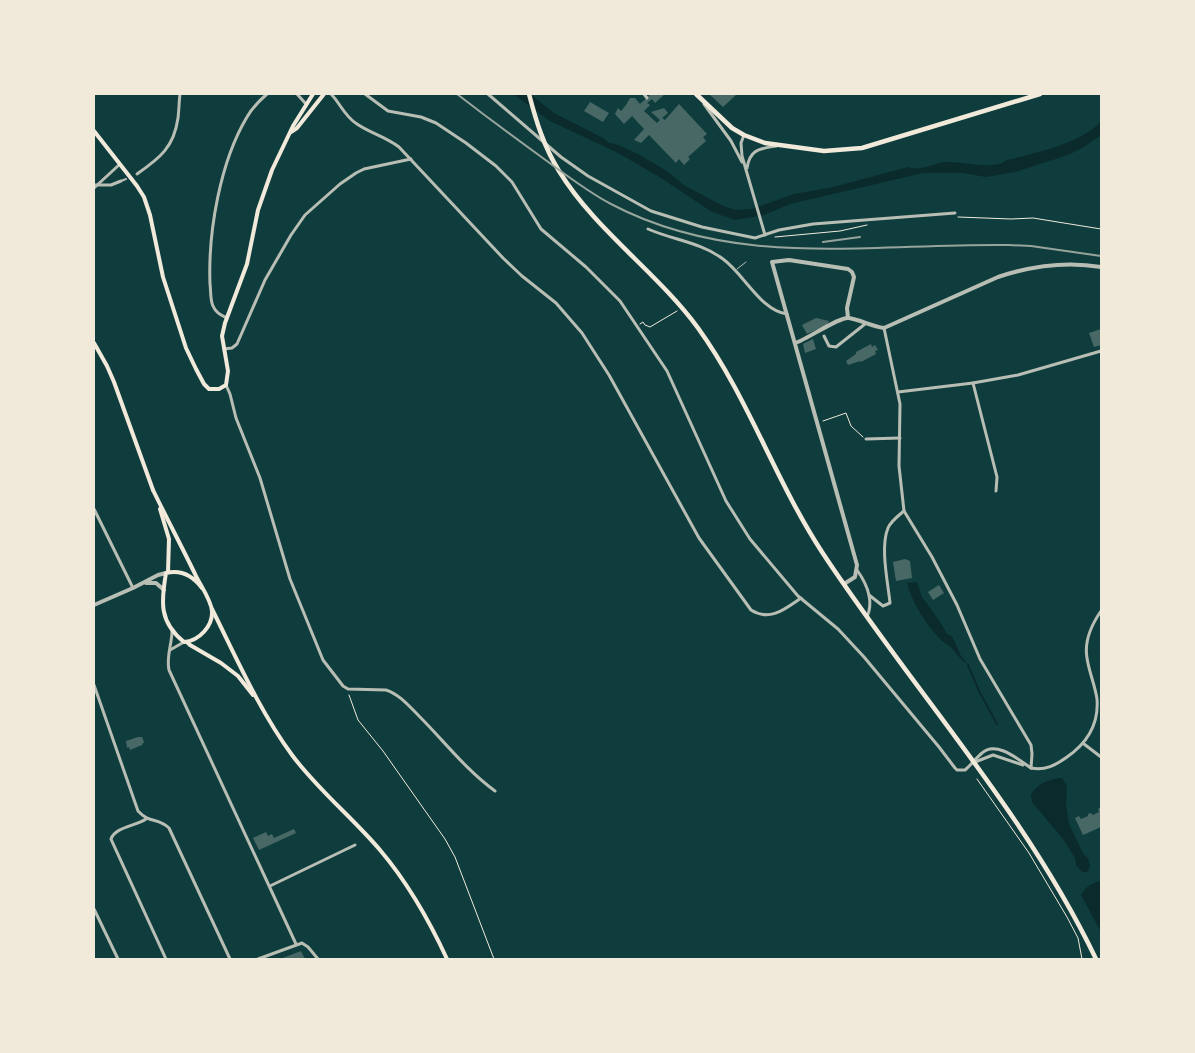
<svg xmlns="http://www.w3.org/2000/svg" width="1195" height="1053" font-family="Cabin,sans-serif">
<style>
.water{fill:#0a2a2b}
.lines{fill:none;stroke-linecap:round;stroke-linejoin:round}
.stream{stroke:#0a2a2b;stroke-width:2}
.building{fill:#486865}
.path{stroke:#f1e9da;stroke-width:1}
.service{stroke:#b8beb3;stroke-width:1}
.pedestrian{stroke:#b8beb3;stroke-width:2}
.minor{stroke:#b8beb3;stroke-width:3}
.tertiary{stroke:#b8beb3;stroke-width:4}
.secondary{stroke:#f1e9da;stroke-width:4}
.primary{stroke:#f1e9da;stroke-width:4.5}
.rail{stroke:#97a49c;stroke-width:2}
</style>
<rect width="100%" height="100%" fill="#0f3d3e"/>
<g class="water">
<path d="M 513,94 L 530,94 L 554,113 L 605,139 L 609,143 C 622,143 674,173 682,184 L 723,206 L 736,210 L 752,209 L 794,194 L 833,187 L 908,167 C 920,172 933,163 946,162 C 962,161 994,171 1007,160 C 1038,152 1077,145 1101,122 L 1101,135 L 1084,147 L 1068,155 L 1015,172 L 986,177 L 963,173 L 923,173 L 790,204 L 764,215 L 735,220 L 712,212 L 661,178 L 618,153 L 550,121 Z"/>
<path d="M 917,582 L 922,597 L 941,623 L 947,634 L 952,636 L 961,656 L 968,665 C 961,660 957,654 951,648 C 948,644 942,642 939,638 C 925,623 912,602 907,583 Z"/>
<path d="M 1059,778 L 1062,778 L 1067,786 L 1066,804 L 1069,824 L 1083,853 L 1088,859 L 1090,865 L 1088,872 L 1082,872 L 1076,865 L 1075,858 L 1063,839 L 1032,802 L 1031,795 C 1036,784 1048,780 1059,778 Z"/>
<path d="M 1101,881 L 1101,932 L 1081,895 C 1086,886 1092,883 1101,881 Z"/>
</g>
<g class="lines">
<path class="stream" d="M 968,665 L 979,691 L 997,724"/>
</g>
<g class="building">
<path d="M 651,94 L 665,94 L 655,103 L 652,99 L 647,103 L 650,105 L 644,111 L 657,123 L 660,120 L 651,112 L 664,108 L 668,113 L 662,118 L 665,120 L 679,104 L 707,134 L 703,137 L 706,141 L 688,157 L 690,159 L 684,165 L 679,159 L 676,163 L 649,135 L 641,143 L 634,140 L 644,129 L 632,116 L 624,124 L 615,114 L 618,108 L 621,111 L 626,105 L 630,98 L 635,98 L 640,104 Z"/>
<path d="M 709,94 L 737,94 L 723,107 Z"/>
<path d="M 590,102 L 609,113 L 603,122 L 584,111 Z"/>
<path d="M 816,318 L 829,321 L 826,326 L 807,334 L 802,325 Z"/>
<path d="M 1101,329 L 1101,345 L 1094,347 L 1089,333 Z"/>
<path d="M 813,339 L 816,349 L 805,353 L 803,344 Z"/>
<path d="M 871,344 L 872,347 L 875,345 L 878,350 L 875,351 L 876,354 L 861,362 L 860,361 L 848,365 L 846,361 L 856,354 L 856,352 Z"/>
<path d="M 905,559 L 910,561 L 912,578 L 896,581 L 893,562 Z"/>
<path d="M 939,585 L 944,593 L 933,600 L 928,592 Z"/>
<path d="M 138,737 L 142,737 L 144,742 L 142,745 L 130,750 L 129,747 L 127,748 L 126,741 Z"/>
<path d="M 1101,807 L 1101,827 L 1083,835 L 1075,818 L 1079,816 L 1081,819 L 1088,816 L 1088,814 L 1091,813 L 1093,815 L 1099,812 L 1098,809 Z"/>
<path d="M 294,829 L 296,833 L 259,850 L 253,838 L 266,832 L 268,836 L 272,834 L 274,838 Z"/>
<path d="M 301,951 L 305,959 L 280,959 Z"/>
</g>
<g class="lines">
<g class="path">
<path d="M 958,217 L 1011,219 L 1033,218 L 1101,229"/>
<path d="M 775,237 L 840,231 L 867,225"/>
<path d="M 640,324 L 643,322 L 645,325 L 650,327 L 677,311"/>
<path d="M 823,421 L 846,413 L 851,426 L 863,437"/>
<path d="M 349,695 L 358,720 L 383,751 L 445,839 L 455,857 L 494,959"/>
<path d="M 977,779 L 1029,853 L 1067,917 L 1078,938 L 1082,959"/>
</g>
<path class="service" d="M 737,269 L 746,262"/>
<path class="pedestrian" d="M 121,181 L 126,179"/>
<g class="minor">
<path d="M 297,94 L 306,104"/>
<path d="M 331,94 C 340,103 345,117 357,124 C 370,133 386,137 399,147 L 503,258 L 522,276 L 556,303 L 582,333 L 609,375 L 699,538 L 751,610 C 770,622 785,609 801,598"/>
<path d="M 365,94 L 388,111 L 421,117 L 436,123 L 466,143 L 496,166 L 512,182 L 541,229 L 586,267 L 620,301 L 667,371 L 726,501 L 750,539 L 798,596 L 838,629 L 864,657 L 939,747 L 955,768 L 957,770 L 965,770 C 971,765 976,758 982,753 C 996,740 1019,760 1031,768"/>
<path d="M 488,94 L 561,157 L 588,176 L 651,211 L 702,227 L 755,238 L 779,230 L 813,224 L 955,213"/>
<path d="M 644,94 L 647,98"/>
<path d="M 704,104 L 731,141 L 742,162"/>
<path d="M 744,135 L 741,143 L 742,156 L 765,235"/>
<path d="M 747,168 C 750,149 759,149 776,146"/>
<path d="M 137,174 C 160,158 174,147 178,118 C 179,110 179,102 180,94"/>
<path d="M 94,185 L 111,185 L 121,181"/>
<path d="M 94,188 L 120,164"/>
<path d="M 648,229 C 673,240 700,242 723,259 C 744,274 761,311 787,314"/>
<path d="M 227,318 C 221,315 216,313 213,306 C 210,300 211,291 210,284 C 208,232 220,162 247,117 C 252,108 259,101 267,94"/>
<path d="M 884,328 L 900,404 L 899,466 L 904,511 L 932,557 L 957,605 L 980,659 L 1031,745 L 1032,754 L 1031,768"/>
<path d="M 824,336 L 829,346 L 836,347 L 865,324"/>
<path d="M 224,349 L 232,348 L 237,344 L 265,280 L 291,235 L 305,215 L 340,184 L 356,173 L 364,169 L 411,159"/>
<path d="M 973,383 L 997,477 L 996,491"/>
<path d="M 226,385 L 230,394 L 236,418 L 260,478 L 290,579 L 323,660 L 343,686 L 348,689 L 386,690 C 399,694 409,706 419,716 C 444,741 466,770 495,791"/>
<path d="M 898,392 L 973,383 L 1018,375 L 1101,351"/>
<path d="M 866,439 L 900,438"/>
<path d="M 94,509 L 133,588"/>
<path d="M 857,570 C 867,584 874,601 867,617"/>
<path d="M 869,595 L 883,606 L 890,603 C 888,583 880,547 888,528 C 891,521 898,516 904,511"/>
<path d="M 172,631 C 172,644 166,657 169,670 L 296,944"/>
<path d="M 170,650 L 184,642"/>
<path d="M 94,685 L 138,811 C 150,824 158,817 169,828 L 230,959"/>
<path d="M 1084,744 L 1101,757"/>
<path d="M 975,762 L 993,755 L 1023,765"/>
<path d="M 1031,768 C 1045,771 1056,765 1067,757 C 1087,743 1099,724 1097,699 C 1095,685 1089,672 1087,658 C 1084,641 1092,624 1101,611"/>
<path d="M 146,819 C 136,826 115,827 111,839 L 166,959"/>
<path d="M 270,886 L 355,845"/>
<path d="M 94,909 L 118,959"/>
<path d="M 258,959 L 302,943 L 308,947 L 318,959"/>
</g>
<g class="tertiary">
<path d="M 795,343 C 808,339 840,316 849,318 C 861,320 871,326 884,328 L 998,277 C 1031,266 1066,261 1101,267"/>
<path d="M 146,583 L 156,583 L 164,590"/>
<path d="M 844,584 L 855,577 L 857,565 L 772,262 L 789,260 L 848,269 L 852,272 L 854,277 L 847,308 L 848,318"/>
<path d="M 94,605 L 133,588 L 158,575 L 166,573"/>
</g>
<g class="secondary">
<path d="M 94,131 L 137,186 L 144,197 L 150,215 L 163,277 L 186,348 L 196,369 L 204,384 L 209,389 L 219,389 L 226,385 L 228,371 L 222,336 L 225,323 L 247,264 L 258,210 L 272,170 L 293,126 L 313,94"/>
<path d="M 291,132 L 297,128 L 324,94"/>
<path d="M 94,343 L 107,366 L 114,382 L 153,490"/>
<path d="M 153,490 C 167,519 182,547 196,576 C 201,586 211,600 212,611 C 213,626 199,641 184,642 C 159,622 161,602 166,573 C 182,569 193,576 202,588"/>
<path d="M 160,509 L 169,539 L 168,572"/>
<path d="M 212,609 C 237,659 259,710 292,755 C 318,790 352,817 380,850 C 408,883 429,920 447,959"/>
<path d="M 187,642 L 190,645 L 221,663 L 238,676 L 253,695"/>
</g>
<g class="primary">
<path d="M 529,94 C 536,121 544,147 559,171 C 595,230 657,272 698,328 C 748,397 775,480 822,552 C 912,689 1025,811 1096,959"/>
<path d="M 696,94 L 732,128 L 744,135 L 765,143 L 824,151 L 862,148 L 1040,94"/>
</g>
<g class="rail">
<path d="M 457,94 C 488,118 519,141 551,164 C 570,178 590,193 611,204 C 736,270 873,243 1008,245 L 1031,246 L 1101,256"/>
<path d="M 823,242 L 860,237"/>
</g>
</g>
<rect width="1195" height="1053" fill="none" stroke="#f1e9da" stroke-width="190"/>
</svg>
